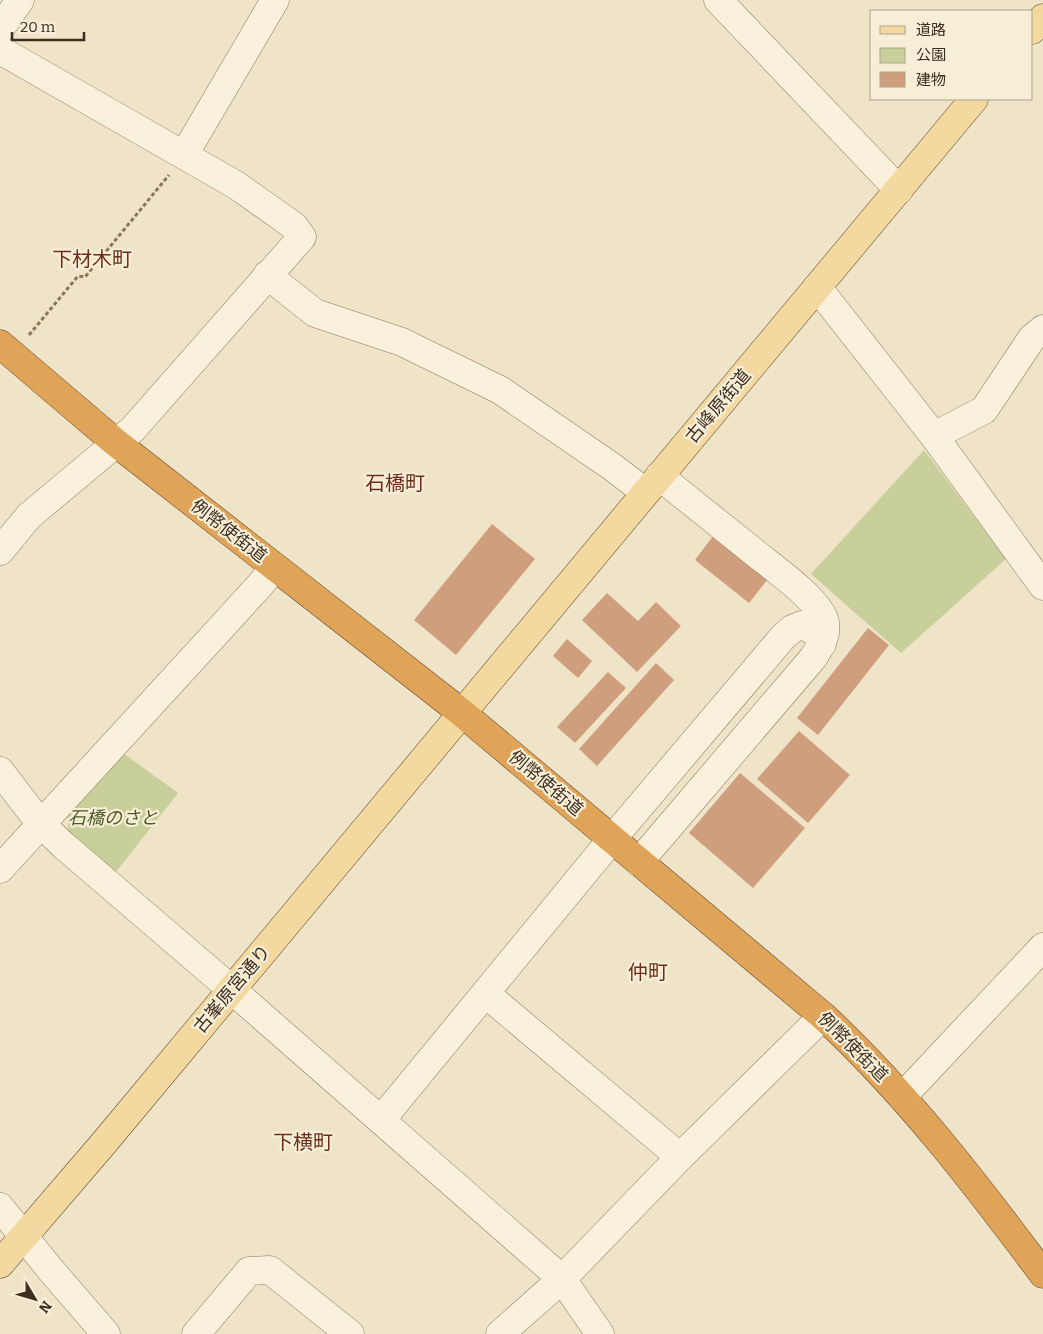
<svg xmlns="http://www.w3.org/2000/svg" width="1043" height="1334" font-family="Bitter,'Noto Sans JP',serif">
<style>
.green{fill:#c9cf9b}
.building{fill:#cf9f7d}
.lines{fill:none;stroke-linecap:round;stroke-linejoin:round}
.minor-casing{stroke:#8d765c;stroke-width:29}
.major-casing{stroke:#5b4430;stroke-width:29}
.highway-casing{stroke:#5b4430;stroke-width:29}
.path{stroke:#8d765c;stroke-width:3;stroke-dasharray:4 2.5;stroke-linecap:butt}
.minor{stroke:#faf1dc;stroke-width:28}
.major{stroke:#f3d9a0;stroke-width:28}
.highway{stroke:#e0a458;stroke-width:28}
.labels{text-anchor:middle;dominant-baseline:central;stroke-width:4.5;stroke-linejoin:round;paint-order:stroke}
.street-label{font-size:18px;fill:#3d2e20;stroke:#f7eed8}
.park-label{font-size:18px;font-style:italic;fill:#4d5a26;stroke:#f7eed8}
.quarter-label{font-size:20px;fill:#6b2e1e;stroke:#f7eed8}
</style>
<rect width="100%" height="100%" fill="#f0e4c8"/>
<g class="green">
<path d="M 924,450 L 1006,559 L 901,653 L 811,574 Z"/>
<path d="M 123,753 L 178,793 L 116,872 L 69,834 L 67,817 Z"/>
</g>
<g class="building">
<path d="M 492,524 L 535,559 L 456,655 L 414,620 Z"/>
<path d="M 713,536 L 768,579 L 749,603 L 695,560 Z"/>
<path d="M 607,593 L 638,621 L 656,602 L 681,626 L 637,672 L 582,620 Z"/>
<path d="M 868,628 L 889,645 L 818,735 L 797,718 Z"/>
<path d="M 567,639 L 592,661 L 578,678 L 553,656 Z"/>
<path d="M 656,663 L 674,680 L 597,766 L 579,749 Z"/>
<path d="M 608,672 L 626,688 L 575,743 L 557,727 Z"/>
<path d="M 799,731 L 850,775 L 808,823 L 757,779 Z"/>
<path d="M 740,773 L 805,828 L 753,888 L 689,833 Z"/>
</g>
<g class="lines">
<defs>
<g id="minor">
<path d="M 718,0 L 899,190"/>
<path d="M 0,29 L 20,0"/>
<path d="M 0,50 L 236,185 L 294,226 L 302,237 L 133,429 L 29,516 L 0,551"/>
<path d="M 184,155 L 275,0"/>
<path d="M 267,275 L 315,313 L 402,342 L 500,390 L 611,466 L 645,492"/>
<path d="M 817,287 L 934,436 L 1043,586"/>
<path d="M 934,436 L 984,410 L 1032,338 L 1043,329"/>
<path d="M 0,771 L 40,823 L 63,845 L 231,989 L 562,1279 L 600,1334"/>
<path d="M 639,862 L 813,658 C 820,647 829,634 824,619 C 815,596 769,565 749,548 C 719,524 689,500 659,476"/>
<path d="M 0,869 L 261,584 L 274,567"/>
<path d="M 486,994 L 680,1157"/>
<path d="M 902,1097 L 1043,947"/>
<path d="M 381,1120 L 612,839 L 783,637 L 792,629 L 802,625 L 817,633 L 822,644"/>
<path d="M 0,1207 L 50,1269 L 106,1334"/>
<path d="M 196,1334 L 249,1271 L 270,1270 L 350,1334"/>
<path d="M 500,1334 L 562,1279 L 680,1157 L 823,1016"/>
</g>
<g id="major">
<path d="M 1032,30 L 1043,18"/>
<path d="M 0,1264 L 103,1144 L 974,99"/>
</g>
<path id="highway" d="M 0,344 L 115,442 L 462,713 L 823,1016 C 906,1093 975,1183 1043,1274"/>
</defs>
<use href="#minor" class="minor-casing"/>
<use href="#major" class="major-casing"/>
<use href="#highway" class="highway-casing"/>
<path class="path" d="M 29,335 L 78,276 L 85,277 L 169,175"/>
<use href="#minor" class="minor"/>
<use href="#major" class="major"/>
<use href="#highway" class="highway"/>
</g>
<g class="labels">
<g class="street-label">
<text transform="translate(718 406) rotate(-50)">古峰原街道</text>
<text transform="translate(229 531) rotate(38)">例幣使街道</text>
<text transform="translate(546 783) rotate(40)">例幣使街道</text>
<text transform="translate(232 989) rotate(-50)">古峯原宮通り</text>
<text transform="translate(853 1047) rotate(45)">例幣使街道</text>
</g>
<g class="park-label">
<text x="113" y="818">石橋のさと</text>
</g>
<g class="quarter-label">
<text x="92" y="259">下材木町</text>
<text x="395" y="483">石橋町</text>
<text x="648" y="972">仲町</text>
<text x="303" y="1142">下横町</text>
</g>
</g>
<rect x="870" y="10" width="162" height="90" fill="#f7eed8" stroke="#ada18e"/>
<rect x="880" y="26" width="25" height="8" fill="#f3d9a0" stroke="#ada18e"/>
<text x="916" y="35" font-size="15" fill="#3d2e20">道路</text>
<rect x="880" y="48" width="25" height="15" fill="#c9cf9b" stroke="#ada18e"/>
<text x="916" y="60" font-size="15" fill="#3d2e20">公園</text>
<rect x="880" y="72" width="25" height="15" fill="#cf9f7d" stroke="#ada18e"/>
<text x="916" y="85" font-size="15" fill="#3d2e20">建物</text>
<g transform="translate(35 1299) rotate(128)" stroke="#f7eed8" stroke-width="4" paint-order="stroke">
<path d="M0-4L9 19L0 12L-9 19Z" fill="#3d2e20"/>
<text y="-8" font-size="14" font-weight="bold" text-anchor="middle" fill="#3d2e20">N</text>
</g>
<path d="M12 32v8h72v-8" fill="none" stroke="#3d2e20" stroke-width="2.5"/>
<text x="20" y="32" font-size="15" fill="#3d2e20" stroke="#f7eed8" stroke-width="4" paint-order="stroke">20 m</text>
</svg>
